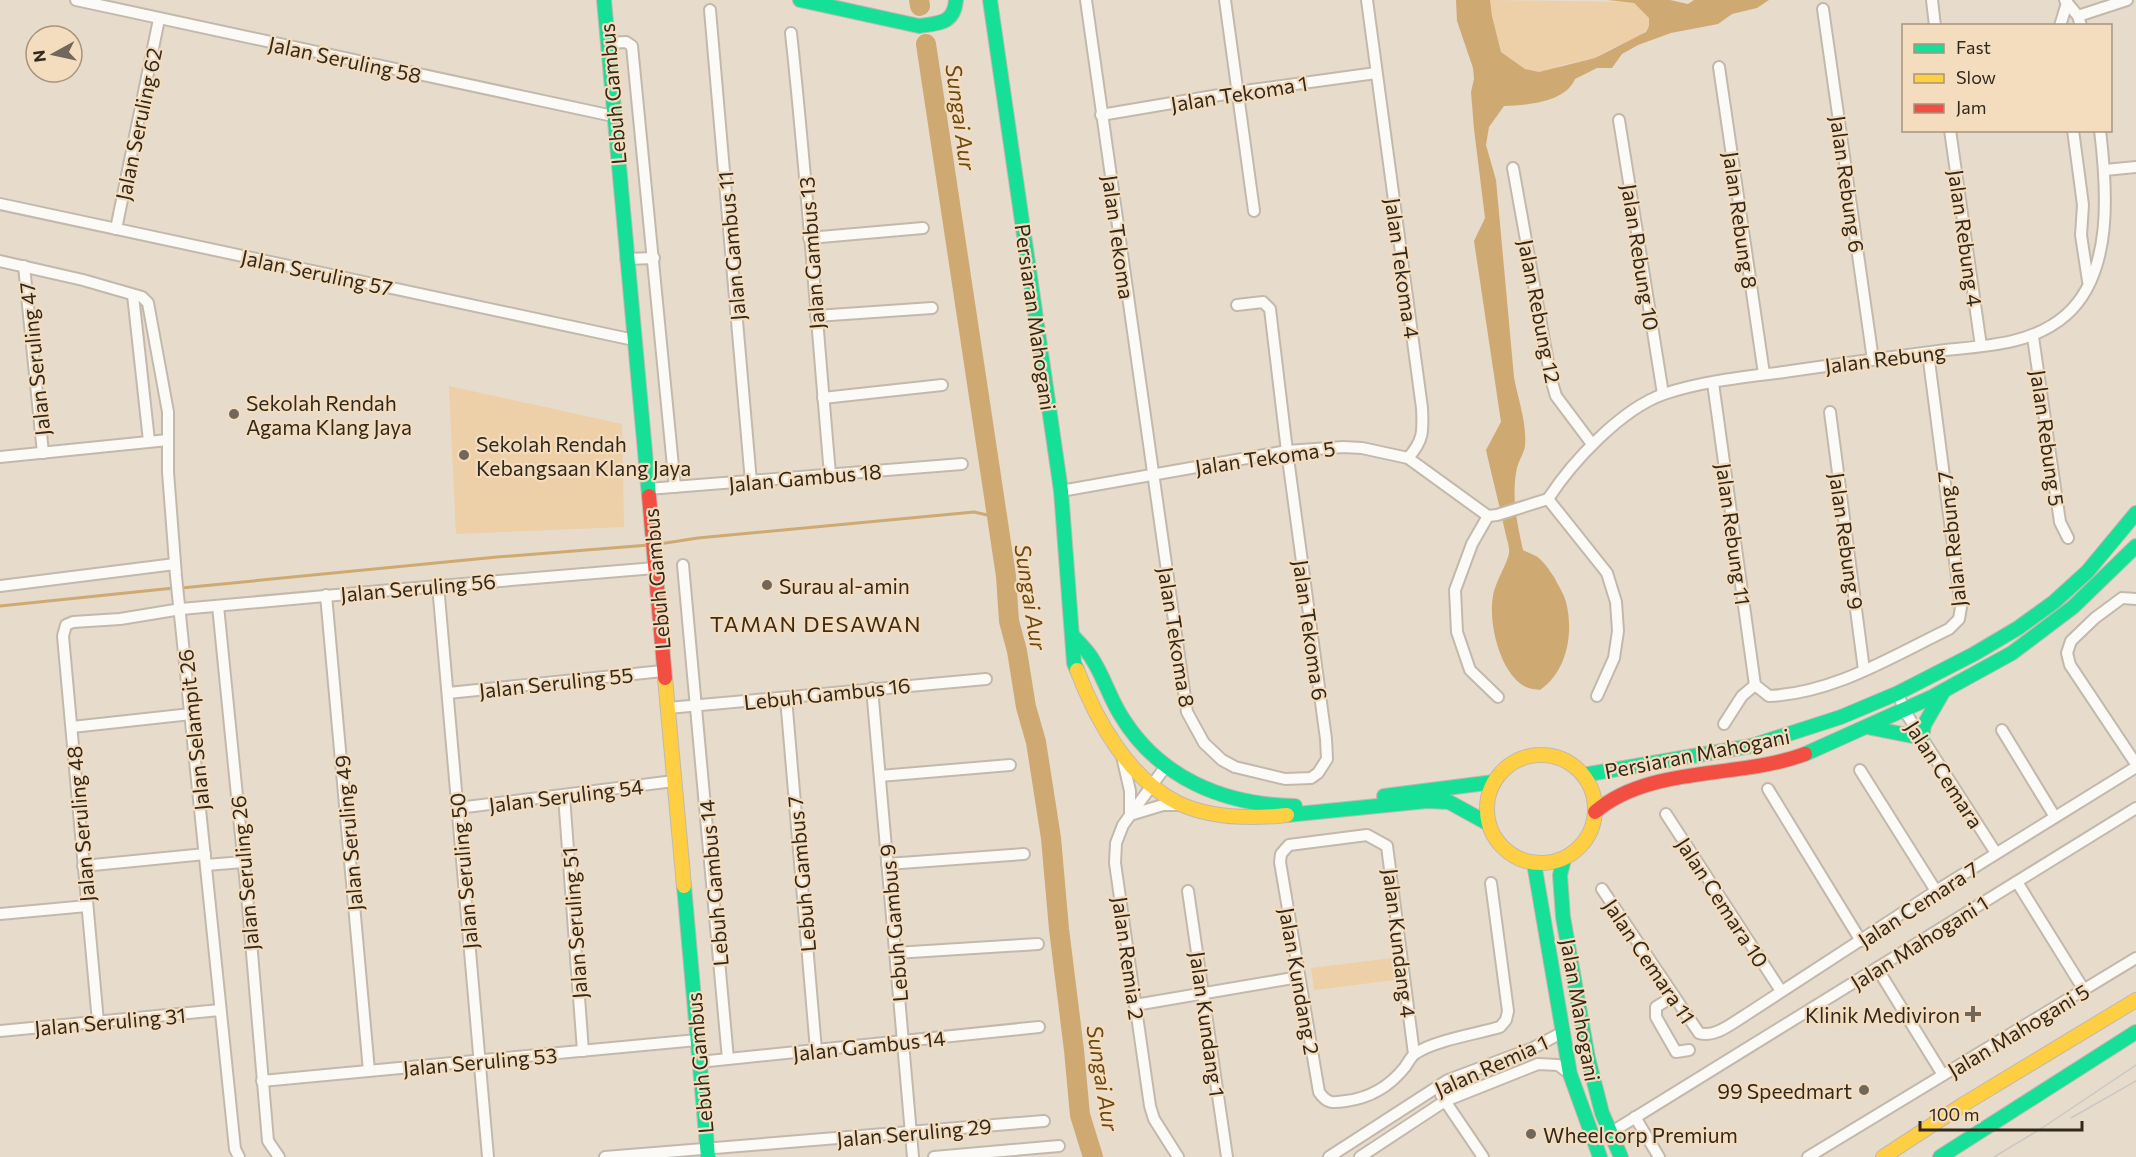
<svg xmlns="http://www.w3.org/2000/svg" width="2136" height="1157" font-family="Commissioner,sans-serif">
<style>
.green{fill:#edcfa8}
.water{fill:#cfa972}
.lines{fill:none;stroke-linecap:round;stroke-linejoin:round}
.stream{stroke:#cfa972;stroke-width:3}
.river{stroke:#cfa972;stroke-width:20}
.street-casing{stroke:#c2b9ac;stroke-width:14}
.fast-casing{stroke:#c2b9ac;stroke-width:16}
.slow-casing{stroke:#c2b9ac;stroke-width:16}
.jam-casing{stroke:#c2b9ac;stroke-width:16}
.street{stroke:#fbfaf7;stroke-width:10}
.fast{stroke:#16e098;stroke-width:14}
.slow{stroke:#ffcf43;stroke-width:14}
.jam{stroke:#f24e42;stroke-width:14}
.tram{stroke:#cbc7c3;stroke-width:1.5}
.poi-dot{fill:#71675a;stroke:#f4dcbe;stroke-width:2}
.labels{text-anchor:middle;dominant-baseline:central;stroke-width:4.5;stroke-linejoin:round;paint-order:stroke}
.street-label{font-size:21px;fill:#32291d;stroke:#f4dcbe}
.poi-label{font-size:21px;fill:#32291d;stroke:#f4dcbe;text-anchor:start}
.water-label{font-size:22px;font-style:italic;fill:#6b4912;stroke:#f4dcbe}
.neighbourhood-label{font-size:22px;letter-spacing:1.5px;fill:#3f2d13;stroke:#f4dcbe}
</style>
<rect width="100%" height="100%" fill="#e7dbcb"/>
<g class="green">
<path d="M 1490,0 L 1626,2 L 1633,3 L 1649,18 L 1649,26 L 1642,35 L 1610,49 L 1595,58 L 1562,65 L 1551,70 L 1539,72 L 1525,69 L 1501,52 L 1492,16 Z"/>
<path d="M 449,386 L 622,424 L 624,527 L 456,534 Z"/>
<path d="M 1392,958 L 1395,980 L 1314,990 L 1311,968 Z"/>
</g>
<path class="water" d="M 1456,0 L 1490,0 L 1492,16 L 1501,52 L 1525,69 L 1539,72 L 1595,58 L 1646,32 L 1649,26 L 1649,18 L 1634,3 L 1608,0 L 1670,0 L 1688,4 L 1694,0 L 1769,0 L 1757,8 L 1732,14 L 1718,24 L 1671,33 L 1638,45 L 1622,54 L 1612,68 L 1597,68 L 1575,79 C 1565,103 1526,105 1504,106 L 1489,127 L 1486,145 L 1496,180 L 1514,377 C 1518,400 1527,422 1525,446 C 1524,453 1519,460 1517,468 C 1511,495 1517,524 1523,550 C 1527,552 1532,554 1536,556 C 1544,561 1549,570 1554,577 C 1558,585 1564,594 1566,602 C 1574,633 1567,672 1540,690 C 1536,689 1530,689 1526,687 C 1500,674 1488,623 1493,596 C 1495,583 1508,562 1509,553 C 1510,547 1506,537 1505,531 C 1499,503 1492,477 1486,450 L 1501,422 L 1474,241 L 1485,218 L 1474,129 L 1471,92 L 1474,79 L 1473,68 L 1457,21 Z"/>
<g class="lines">
<g class="stream">
<path d="M 659,544 L 698,538 L 974,512 L 996,517"/>
<path d="M 181,588 L 497,557 L 649,545"/>
<path d="M 0,606 L 174,588"/>
</g>
<g class="river">
<path d="M 919,0 L 920,6"/>
<path d="M 926,44 L 1006,576 L 1009,621 L 1017,651 L 1026,707 L 1036,742 L 1051,838 L 1059,929 L 1074,1050 L 1080,1115 L 1093,1157"/>
</g>
<defs>
<g id="street">
<path d="M 76,0 L 613,116"/>
<path d="M 1086,0 L 1187,712 L 1204,743 L 1222,760 L 1235,767 L 1285,779 L 1311,778 L 1318,773 L 1327,759 L 1326,739 L 1287,451 L 1270,309 L 1263,302 L 1237,305"/>
<path d="M 1225,0 L 1254,211"/>
<path d="M 1367,0 L 1422,408 C 1423,431 1424,440 1408,458"/>
<path d="M 1932,0 L 1935,26"/>
<path d="M 2065,0 L 2078,16 L 2081,26"/>
<path d="M 1823,9 L 1873,360"/>
<path d="M 710,10 L 751,482"/>
<path d="M 2078,16 L 2127,0"/>
<path d="M 2060,26 L 2067,3"/>
<path d="M 791,33 C 807,179 817,327 830,474"/>
<path d="M 608,43 L 626,42 L 632,46 L 675,487"/>
<path d="M 1719,67 L 1764,374"/>
<path d="M 1101,115 L 1237,92 L 1376,73"/>
<path d="M 1619,120 L 1663,394"/>
<path d="M 1950,130 L 1981,346"/>
<path d="M 2073,130 L 2083,205 L 2081,235 L 2088,281"/>
<path d="M 1513,168 L 1551,379 L 1556,396 L 1592,444"/>
<path d="M 2105,170 L 2136,167"/>
<path d="M 0,204 L 634,340"/>
<path d="M 116,229 L 159,19"/>
<path d="M 809,238 L 923,228"/>
<path d="M 626,259 L 654,258"/>
<path d="M 0,261 L 83,280 L 142,297 L 148,303 L 168,412 L 168,472 L 176,576 L 235,1149 L 239,1157"/>
<path d="M 24,266 L 43,453"/>
<path d="M 133,295 L 149,441"/>
<path d="M 816,316 L 932,308"/>
<path d="M 2033,337 L 2060,522 L 2068,538"/>
<path d="M 1713,383 L 1755,685 L 1769,696 C 1834,693 1891,657 1949,629 L 1959,619 L 1961,607 L 1928,353"/>
<path d="M 823,398 L 942,385"/>
<path d="M 1830,412 L 1864,670"/>
<path d="M 0,457 L 168,440"/>
<path d="M 648,489 L 962,464"/>
<path d="M 1061,491 L 1287,451 L 1343,447 L 1362,448 L 1408,458 L 1488,516"/>
<path d="M 1548,499 C 1572,462 1621,409 1664,394 C 1702,381 1745,377 1784,372 C 1838,364 1892,357 1946,350 C 1987,346 2033,344 2066,315 C 2114,273 2107,188 2100,130"/>
<path d="M 1548,499 L 1607,573 L 1616,602 L 1618,631 L 1614,658 L 1597,696"/>
<path d="M 1488,516 L 1472,544 L 1455,590 L 1457,632 L 1470,670 L 1498,697"/>
<path d="M 1488,516 L 1497,515 L 1548,499"/>
<path d="M 683,565 L 728,1059"/>
<path d="M 438,585 L 488,1157"/>
<path d="M 0,586 L 175,564"/>
<path d="M 326,595 L 369,1071"/>
<path d="M 2136,599 L 2122,598 L 2095,618 L 2071,641 L 2067,653 L 2070,665 L 2136,764"/>
<path d="M 218,606 L 248,906 L 268,1141 L 279,1157"/>
<path d="M 872,688 L 913,1157"/>
<path d="M 448,693 L 663,671"/>
<path d="M 1898,693 L 1904,710 L 1996,853"/>
<path d="M 786,698 L 816,1050"/>
<path d="M 668,708 L 986,679"/>
<path d="M 1724,724 L 1742,696 L 1755,685"/>
<path d="M 72,727 L 191,714"/>
<path d="M 2002,730 L 2055,817"/>
<path d="M 1122,756 L 1130,791 L 1130,814"/>
<path d="M 1166,766 L 1123,825 L 1116,843 L 1115,863 L 1150,1106 L 1154,1119 L 1178,1157"/>
<path d="M 1860,770 L 1936,891"/>
<path d="M 880,776 L 1010,765"/>
<path d="M 1768,789 L 1861,941"/>
<path d="M 564,796 L 583,1051"/>
<path d="M 458,808 L 674,781"/>
<path d="M 1666,814 L 1781,991"/>
<path d="M 1130,815 L 1163,805 L 1180,805"/>
<path d="M 887,864 L 1024,854"/>
<path d="M 206,865 L 243,862"/>
<path d="M 83,866 L 205,854"/>
<path d="M 2017,882 L 2084,990"/>
<path d="M 1602,889 L 1699,1033 C 1714,1038 1731,1024 1744,1016 L 1936,891 L 2136,767"/>
<path d="M 1188,891 L 1227,1157"/>
<path d="M 0,914 L 87,906"/>
<path d="M 895,953 L 1038,944"/>
<path d="M 1877,968 L 1943,1075"/>
<path d="M 1674,996 L 1656,1007 L 1656,1017 L 1676,1052 L 1689,1050"/>
<path d="M 1135,1005 L 1299,977"/>
<path d="M 98,1022 L 63,636 L 66,625 L 73,622 L 120,619 L 181,609 L 380,591 L 655,568"/>
<path d="M 0,1031 L 220,1010"/>
<path d="M 1414,1054 L 1387,846 L 1367,835 L 1289,845 L 1281,854 L 1280,862 L 1319,1092 C 1327,1104 1333,1103 1346,1101 C 1369,1098 1390,1086 1405,1067 C 1408,1063 1411,1056 1416,1053 C 1436,1040 1476,1034 1500,1027 L 1506,1020 L 1508,1011 L 1491,883"/>
<path d="M 699,1062 L 1039,1027"/>
<path d="M 262,1081 L 697,1040"/>
<path d="M 1441,1095 L 1483,1157"/>
<path d="M 1635,1117 L 1659,1157"/>
<path d="M 1610,1133 L 2136,808"/>
<path d="M 605,1157 L 1044,1121"/>
<path d="M 934,1157 L 1059,1146"/>
<path d="M 1329,1157 L 1448,1080 L 1533,1048 L 1563,1032"/>
<path d="M 1360,1157 L 1445,1101 L 1538,1064 L 1558,1065 L 1570,1074"/>
<path d="M 1808,1157 L 2136,958"/>
</g>
<g id="fast">
<path d="M 604,0 L 649,496"/>
<path d="M 800,0 L 919,26 C 939,23 954,24 956,0"/>
<path d="M 990,0 L 1061,491 L 1074,663 L 1077,670"/>
<path d="M 1073,636 C 1079,643 1086,649 1091,657 C 1103,675 1109,696 1120,714 C 1158,778 1224,805 1295,806"/>
<path d="M 1867,727 L 1922,738 L 1924,725 L 1943,692"/>
<path d="M 1805,754 L 1932,697 L 2012,653 L 2073,607 L 2136,546"/>
<path d="M 1583,775 L 1751,746 L 1841,717 L 1898,693 L 1974,654 L 2018,628 L 2054,602 L 2087,572 L 2136,513"/>
<path d="M 1384,796 L 1494,782"/>
<path d="M 1287,815 L 1427,801 L 1449,802 L 1489,824"/>
<path d="M 1564,859 L 1560,875 L 1563,917 L 1588,1058 L 1602,1113 L 1621,1157"/>
<path d="M 1534,863 L 1570,1074 L 1600,1157"/>
<path d="M 684,886 L 708,1157"/>
<path d="M 1940,1157 L 2136,1032"/>
</g>
<g id="slow">
<path d="M 1077,670 C 1096,720 1128,778 1178,803 C 1212,819 1251,819 1287,815"/>
<path d="M 665,678 L 684,886"/>
<circle cx="1541" cy="809" r="54"/>
<path d="M 1883,1157 L 1964,1104 L 2136,1000"/>
</g>
<g id="jam">
<path d="M 649,496 L 665,678"/>
<path d="M 1595,812 C 1649,765 1739,779 1805,754"/>
</g>
</defs>
<use href="#street" class="street-casing"/>
<use href="#fast" class="fast-casing"/>
<use href="#slow" class="slow-casing"/>
<use href="#jam" class="jam-casing"/>
<use href="#street" class="street"/>
<use href="#fast" class="fast"/>
<use href="#slow" class="slow"/>
<use href="#jam" class="jam"/>
<g class="tram">
<path d="M 2071,1118 L 2136,1081"/>
<path d="M 1994,1157 L 2042,1128 L 2136,1065"/>
</g>
</g>
<g class="poi-dot">
<circle cx="234" cy="414" r="6"/>
<circle cx="464" cy="455" r="6"/>
<circle cx="767" cy="585" r="6"/>
<path d="M1970 1005h6v6h6v6h-6v6h-6v-6h-6v-6h6z"/>
<circle cx="1864" cy="1090" r="6"/>
<circle cx="1531" cy="1134" r="6"/>
</g>
<g class="labels">
<g class="street-label">
<text transform="translate(345 59) rotate(12)">Jalan Seruling 58</text>
<text transform="translate(1239 93) rotate(-9)">Jalan Tekoma 1</text>
<text transform="translate(612 94) rotate(-95)">Lebuh Gambus</text>
<text transform="translate(138 124) rotate(-78)">Jalan Seruling 62</text>
<text transform="translate(1848 184) rotate(82)">Jalan Rebung 6</text>
<text transform="translate(1741 220) rotate(82)">Jalan Rebung 8</text>
<text transform="translate(1119 237) rotate(82)">Jalan Tekoma</text>
<text transform="translate(1966 238) rotate(82)">Jalan Rebung 4</text>
<text transform="translate(731 246) rotate(-95)">Jalan Gambus 11</text>
<text transform="translate(811 253) rotate(-94)">Jalan Gambus 13</text>
<text transform="translate(1641 257) rotate(81)">Jalan Rebung 10</text>
<text transform="translate(1403 268) rotate(82)">Jalan Tekoma 4</text>
<text transform="translate(317 272) rotate(12)">Jalan Seruling 57</text>
<text transform="translate(1540 311) rotate(79)">Jalan Rebung 12</text>
<text transform="translate(1036 317) rotate(82)">Persiaran Mahogani</text>
<text transform="translate(1885 358) rotate(-7)">Jalan Rebung</text>
<text transform="translate(34 359) rotate(-96)">Jalan Seruling 47</text>
<text transform="translate(2048 438) rotate(82)">Jalan Rebung 5</text>
<text transform="translate(1265 457) rotate(-8)">Jalan Tekoma 5</text>
<text transform="translate(805 477) rotate(-5)">Jalan Gambus 18</text>
<text transform="translate(1734 534) rotate(82)">Jalan Rebung 11</text>
<text transform="translate(1951 539) rotate(-96)">Jalan Rebung 7</text>
<text transform="translate(1847 541) rotate(82)">Jalan Rebung 9</text>
<text transform="translate(656 579) rotate(-95)">Lebuh Gambus</text>
<text transform="translate(418 587) rotate(-5)">Jalan Seruling 56</text>
<text transform="translate(1311 630) rotate(82)">Jalan Tekoma 6</text>
<text transform="translate(1177 637) rotate(81)">Jalan Tekoma 8</text>
<text transform="translate(556 682) rotate(-6)">Jalan Seruling 55</text>
<text transform="translate(827 693) rotate(-6)">Lebuh Gambus 16</text>
<text transform="translate(193 730) rotate(-96)">Jalan Selampit 26</text>
<text transform="translate(1697 753) rotate(-11)">Persiaran Mahogani</text>
<text transform="translate(1945 774) rotate(57)">Jalan Cemara</text>
<text transform="translate(566 795) rotate(-7)">Jalan Seruling 54</text>
<text transform="translate(80 824) rotate(-95)">Jalan Seruling 48</text>
<text transform="translate(348 833) rotate(-95)">Jalan Seruling 49</text>
<text transform="translate(463 871) rotate(-95)">Jalan Seruling 50</text>
<text transform="translate(244 873) rotate(-95)">Jalan Seruling 26</text>
<text transform="translate(801 874) rotate(-95)">Lebuh Gambus 7</text>
<text transform="translate(713 883) rotate(-95)">Lebuh Gambus 14</text>
<text transform="translate(1723 902) rotate(57)">Jalan Cemara 10</text>
<text transform="translate(1918 904) rotate(-33)">Jalan Cemara 7</text>
<text transform="translate(574 923) rotate(-94)">Jalan Seruling 51</text>
<text transform="translate(893 923) rotate(-95)">Lebuh Gambus 9</text>
<text transform="translate(1919 942) rotate(-32)">Jalan Mahogani 1</text>
<text transform="translate(1400 943) rotate(83)">Jalan Kundang 4</text>
<text transform="translate(1129 958) rotate(82)">Jalan Remia 2</text>
<text transform="translate(1650 961) rotate(56)">Jalan Cemara 11</text>
<text transform="translate(1300 981) rotate(80)">Jalan Kundang 2</text>
<text transform="translate(1581 1010) rotate(80)">Jalan Mahogani</text>
<text transform="translate(110 1021) rotate(-5)">Jalan Seruling 31</text>
<text transform="translate(1208 1024) rotate(82)">Jalan Kundang 1</text>
<text transform="translate(2018 1030) rotate(-31)">Jalan Mahogani 5</text>
<text transform="translate(869 1045) rotate(-6)">Jalan Gambus 14</text>
<text transform="translate(480 1061) rotate(-5)">Jalan Seruling 53</text>
<text transform="translate(699 1063) rotate(-95)">Lebuh Gambus</text>
<text transform="translate(1491 1065) rotate(-24)">Jalan Remia 1</text>
<text transform="translate(914 1132) rotate(-5)">Jalan Seruling 29</text>
</g>
<g class="poi-label">
<text x="246" y="402">Sekolah Rendah<tspan x="246" dy="24">Agama Klang Jaya</tspan></text>
<text x="476" y="443">Sekolah Rendah<tspan x="476" dy="24">Kebangsaan Klang Jaya</tspan></text>
<text x="779" y="585">Surau al-amin</text>
<text x="1960" y="1014" text-anchor="end">Klinik Mediviron</text>
<text x="1852" y="1090" text-anchor="end">99 Speedmart</text>
<text x="1543" y="1134">Wheelcorp Premium</text>
</g>
<g class="water-label">
<text transform="translate(961 117) rotate(82)">Sungai Aur</text>
<text transform="translate(1031 597) rotate(81)">Sungai Aur</text>
<text transform="translate(1103 1078) rotate(81)">Sungai Aur</text>
</g>
<g class="neighbourhood-label">
<text x="816" y="623">TAMAN DESAWAN</text>
</g>
</g>
<rect x="1902" y="24" width="210" height="108" fill="#f4dcbe" stroke="#a6947e" stroke-width="1.5"/>
<rect x="1914" y="44" width="30" height="9" fill="#16e098" stroke="#a6947e" stroke-width="1.5"/>
<text x="1956" y="54" font-size="18" fill="#32291d">Fast</text>
<rect x="1914" y="74" width="30" height="9" fill="#ffcf43" stroke="#a6947e" stroke-width="1.5"/>
<text x="1956" y="84" font-size="18" fill="#32291d">Slow</text>
<rect x="1914" y="104" width="30" height="9" fill="#f24e42" stroke="#a6947e" stroke-width="1.5"/>
<text x="1956" y="114" font-size="18" fill="#32291d">Jam</text>
<g transform="translate(54 54) rotate(262)"><circle r="28" fill="#f4dcbe" stroke="#a6947e" stroke-width="1.5"/>
<path d="M0-4.5L10 22L0 15L-10 22Z" fill="#71675a"/>
<text y="-9" font-size="16" font-weight="bold" text-anchor="middle" fill="#32291d">N</text>
</g>
<path d="M1920 1121v9h162v-9" fill="none" stroke="#32291d" stroke-width="3"/>
<text x="1929" y="1121" font-size="18" fill="#32291d" stroke="#f4dcbe" stroke-width="4.5" paint-order="stroke">100 m</text>
</svg>
